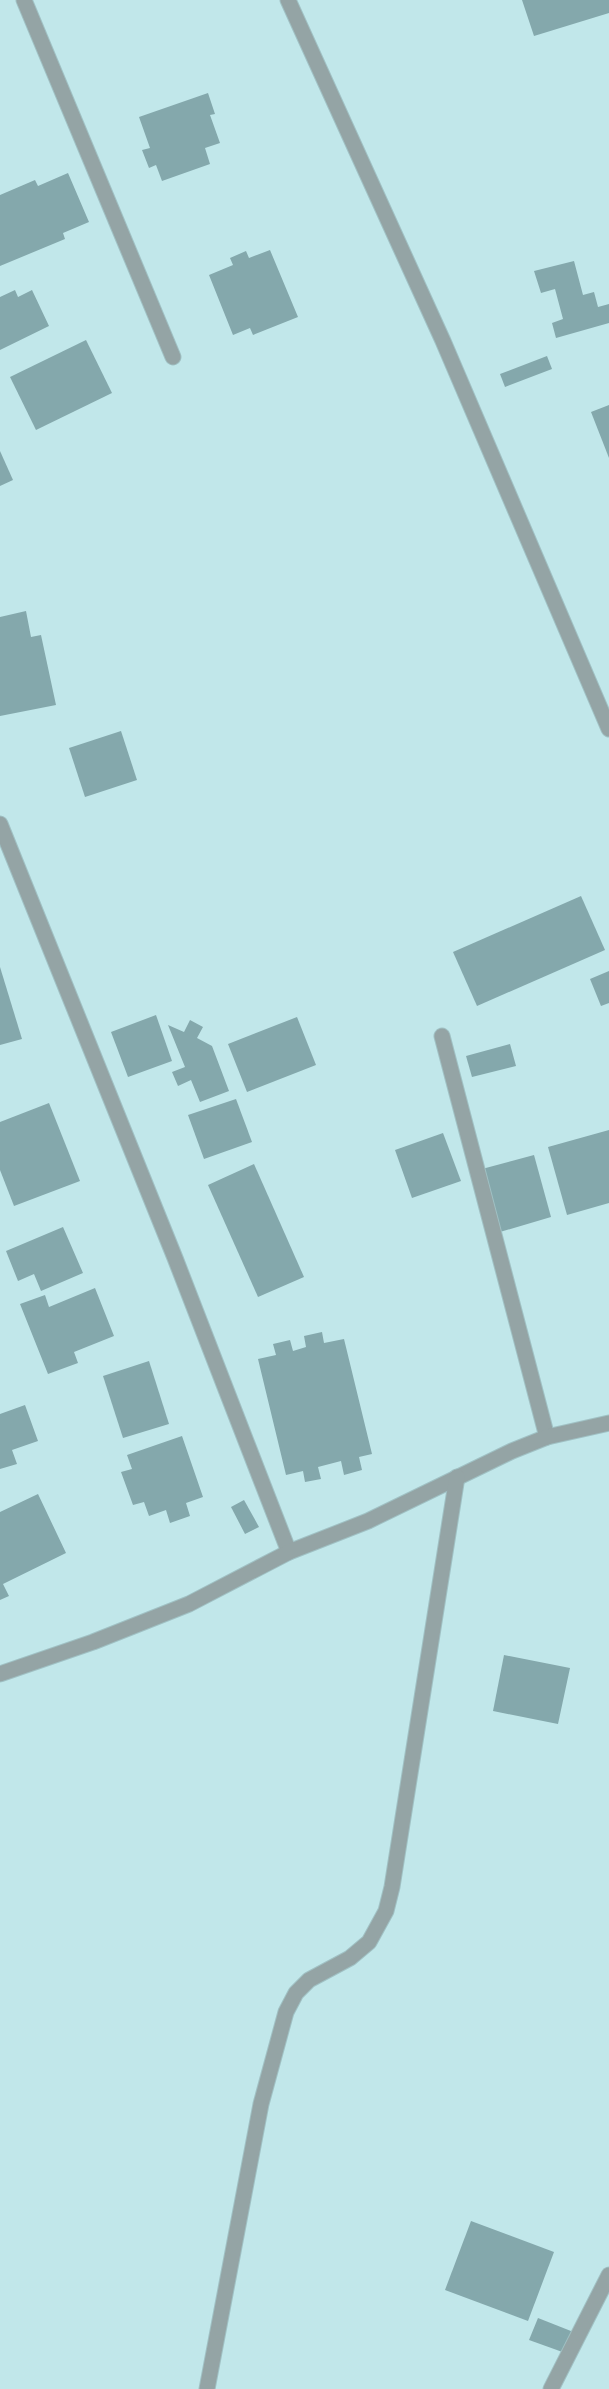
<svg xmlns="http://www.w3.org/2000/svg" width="609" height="2389" font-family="'Archivo Narrow',sans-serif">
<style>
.building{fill:#84a8ac}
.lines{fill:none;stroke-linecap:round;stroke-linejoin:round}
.minor-casing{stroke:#a0c1c4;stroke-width:17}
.minor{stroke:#94a4a5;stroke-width:15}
</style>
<rect width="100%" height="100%" fill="#c1e7ea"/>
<g class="building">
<path d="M 522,0 L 609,0 L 609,13 L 534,36 Z"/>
<path d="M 208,93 L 215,114 L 210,115 L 220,143 L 205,148 L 210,164 L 162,181 L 156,165 L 149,168 L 142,150 L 150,148 L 139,117 Z"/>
<path d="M 68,173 L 89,222 L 63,233 L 65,239 L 0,266 L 0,195 L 35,180 L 38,186 Z"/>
<path d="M 270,250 L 298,317 L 253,335 L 250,328 L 233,335 L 209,275 L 233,265 L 230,258 L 246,251 L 249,258 Z"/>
<path d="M 574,261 L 583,295 L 594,292 L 598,307 L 609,304 L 609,323 L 556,338 L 552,323 L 563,319 L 555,289 L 541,293 L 534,271 Z"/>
<path d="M 15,290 L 18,297 L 32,290 L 49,326 L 0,350 L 0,297 Z"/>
<path d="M 86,340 L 112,393 L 36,430 L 10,377 Z"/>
<path d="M 547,356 L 552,369 L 505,387 L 500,374 Z"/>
<path d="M 609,405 L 609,458 L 591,412 Z"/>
<path d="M 0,451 L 13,480 L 0,486 Z"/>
<path d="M 26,611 L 31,637 L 41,635 L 56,705 L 0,716 L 0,617 Z"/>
<path d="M 121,731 L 137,780 L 85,797 L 69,748 Z"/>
<path d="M 581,896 L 605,950 L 477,1006 L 453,952 Z"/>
<path d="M 0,967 L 22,1039 L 0,1045 Z"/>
<path d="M 609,971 L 609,1003 L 601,1006 L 590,979 Z"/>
<path d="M 156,1015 L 172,1061 L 128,1077 L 111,1032 Z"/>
<path d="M 297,1017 L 316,1065 L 247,1092 L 228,1044 Z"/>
<path d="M 190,1020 L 203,1027 L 197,1038 L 212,1046 L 229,1091 L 200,1102 L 191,1080 L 178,1086 L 172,1072 L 185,1067 L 168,1025 L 184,1032 Z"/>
<path d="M 510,1044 L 516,1066 L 472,1077 L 466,1056 Z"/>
<path d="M 236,1099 L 252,1142 L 204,1159 L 188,1115 Z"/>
<path d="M 49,1103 L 80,1181 L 14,1206 L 0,1170 L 0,1122 Z"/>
<path d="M 609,1130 L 609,1203 L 567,1215 L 548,1147 Z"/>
<path d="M 443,1133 L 461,1181 L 412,1198 L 395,1150 Z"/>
<path d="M 534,1155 L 551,1217 L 500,1232 L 482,1169 Z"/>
<path d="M 254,1164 L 304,1277 L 258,1297 L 208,1185 Z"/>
<path d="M 63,1227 L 83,1273 L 41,1291 L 34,1274 L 18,1281 L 6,1251 Z"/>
<path d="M 95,1288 L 114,1336 L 74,1352 L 78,1363 L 48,1374 L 20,1304 L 45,1295 L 49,1307 Z"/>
<path d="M 322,1332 L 324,1343 L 344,1339 L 372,1454 L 359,1457 L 362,1470 L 344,1475 L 341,1461 L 318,1467 L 321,1479 L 305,1482 L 303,1471 L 286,1475 L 258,1359 L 276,1355 L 273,1344 L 290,1340 L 293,1351 L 306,1347 L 304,1336 Z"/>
<path d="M 149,1361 L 169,1424 L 123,1438 L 103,1376 Z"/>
<path d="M 25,1405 L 38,1441 L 12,1450 L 17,1464 L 0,1469 L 0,1414 Z"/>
<path d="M 182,1436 L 203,1497 L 186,1503 L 190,1516 L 170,1523 L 166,1510 L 149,1516 L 144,1502 L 133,1505 L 121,1472 L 132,1469 L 127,1455 Z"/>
<path d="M 38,1494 L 66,1553 L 3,1584 L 9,1596 L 0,1600 L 0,1512 Z"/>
<path d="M 244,1500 L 259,1527 L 245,1534 L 231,1507 Z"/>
<path d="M 504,1655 L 570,1668 L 558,1724 L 493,1711 Z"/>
<path d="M 471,2221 L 554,2252 L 528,2321 L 445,2290 Z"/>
<path d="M 538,2318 L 576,2333 L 568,2354 L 529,2340 Z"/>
</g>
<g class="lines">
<defs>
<g id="minor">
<path d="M 24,0 L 173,357"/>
<path d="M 288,0 L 443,341 L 609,729"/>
<path d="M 0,824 L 175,1258 L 289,1552"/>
<path d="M 442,1036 L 547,1437"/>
<path d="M 0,1674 L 93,1642 L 189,1604 L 289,1552 L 368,1521 L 512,1451 L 547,1437 L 609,1423"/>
<path d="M 207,2389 L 261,2104 L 286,2012 L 296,1993 L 309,1980 L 350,1958 L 369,1942 L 386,1911 L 392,1887 L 457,1477"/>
<path d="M 551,2389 L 609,2275"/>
</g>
</defs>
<use href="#minor" class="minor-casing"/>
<use href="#minor" class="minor"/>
</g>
</svg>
